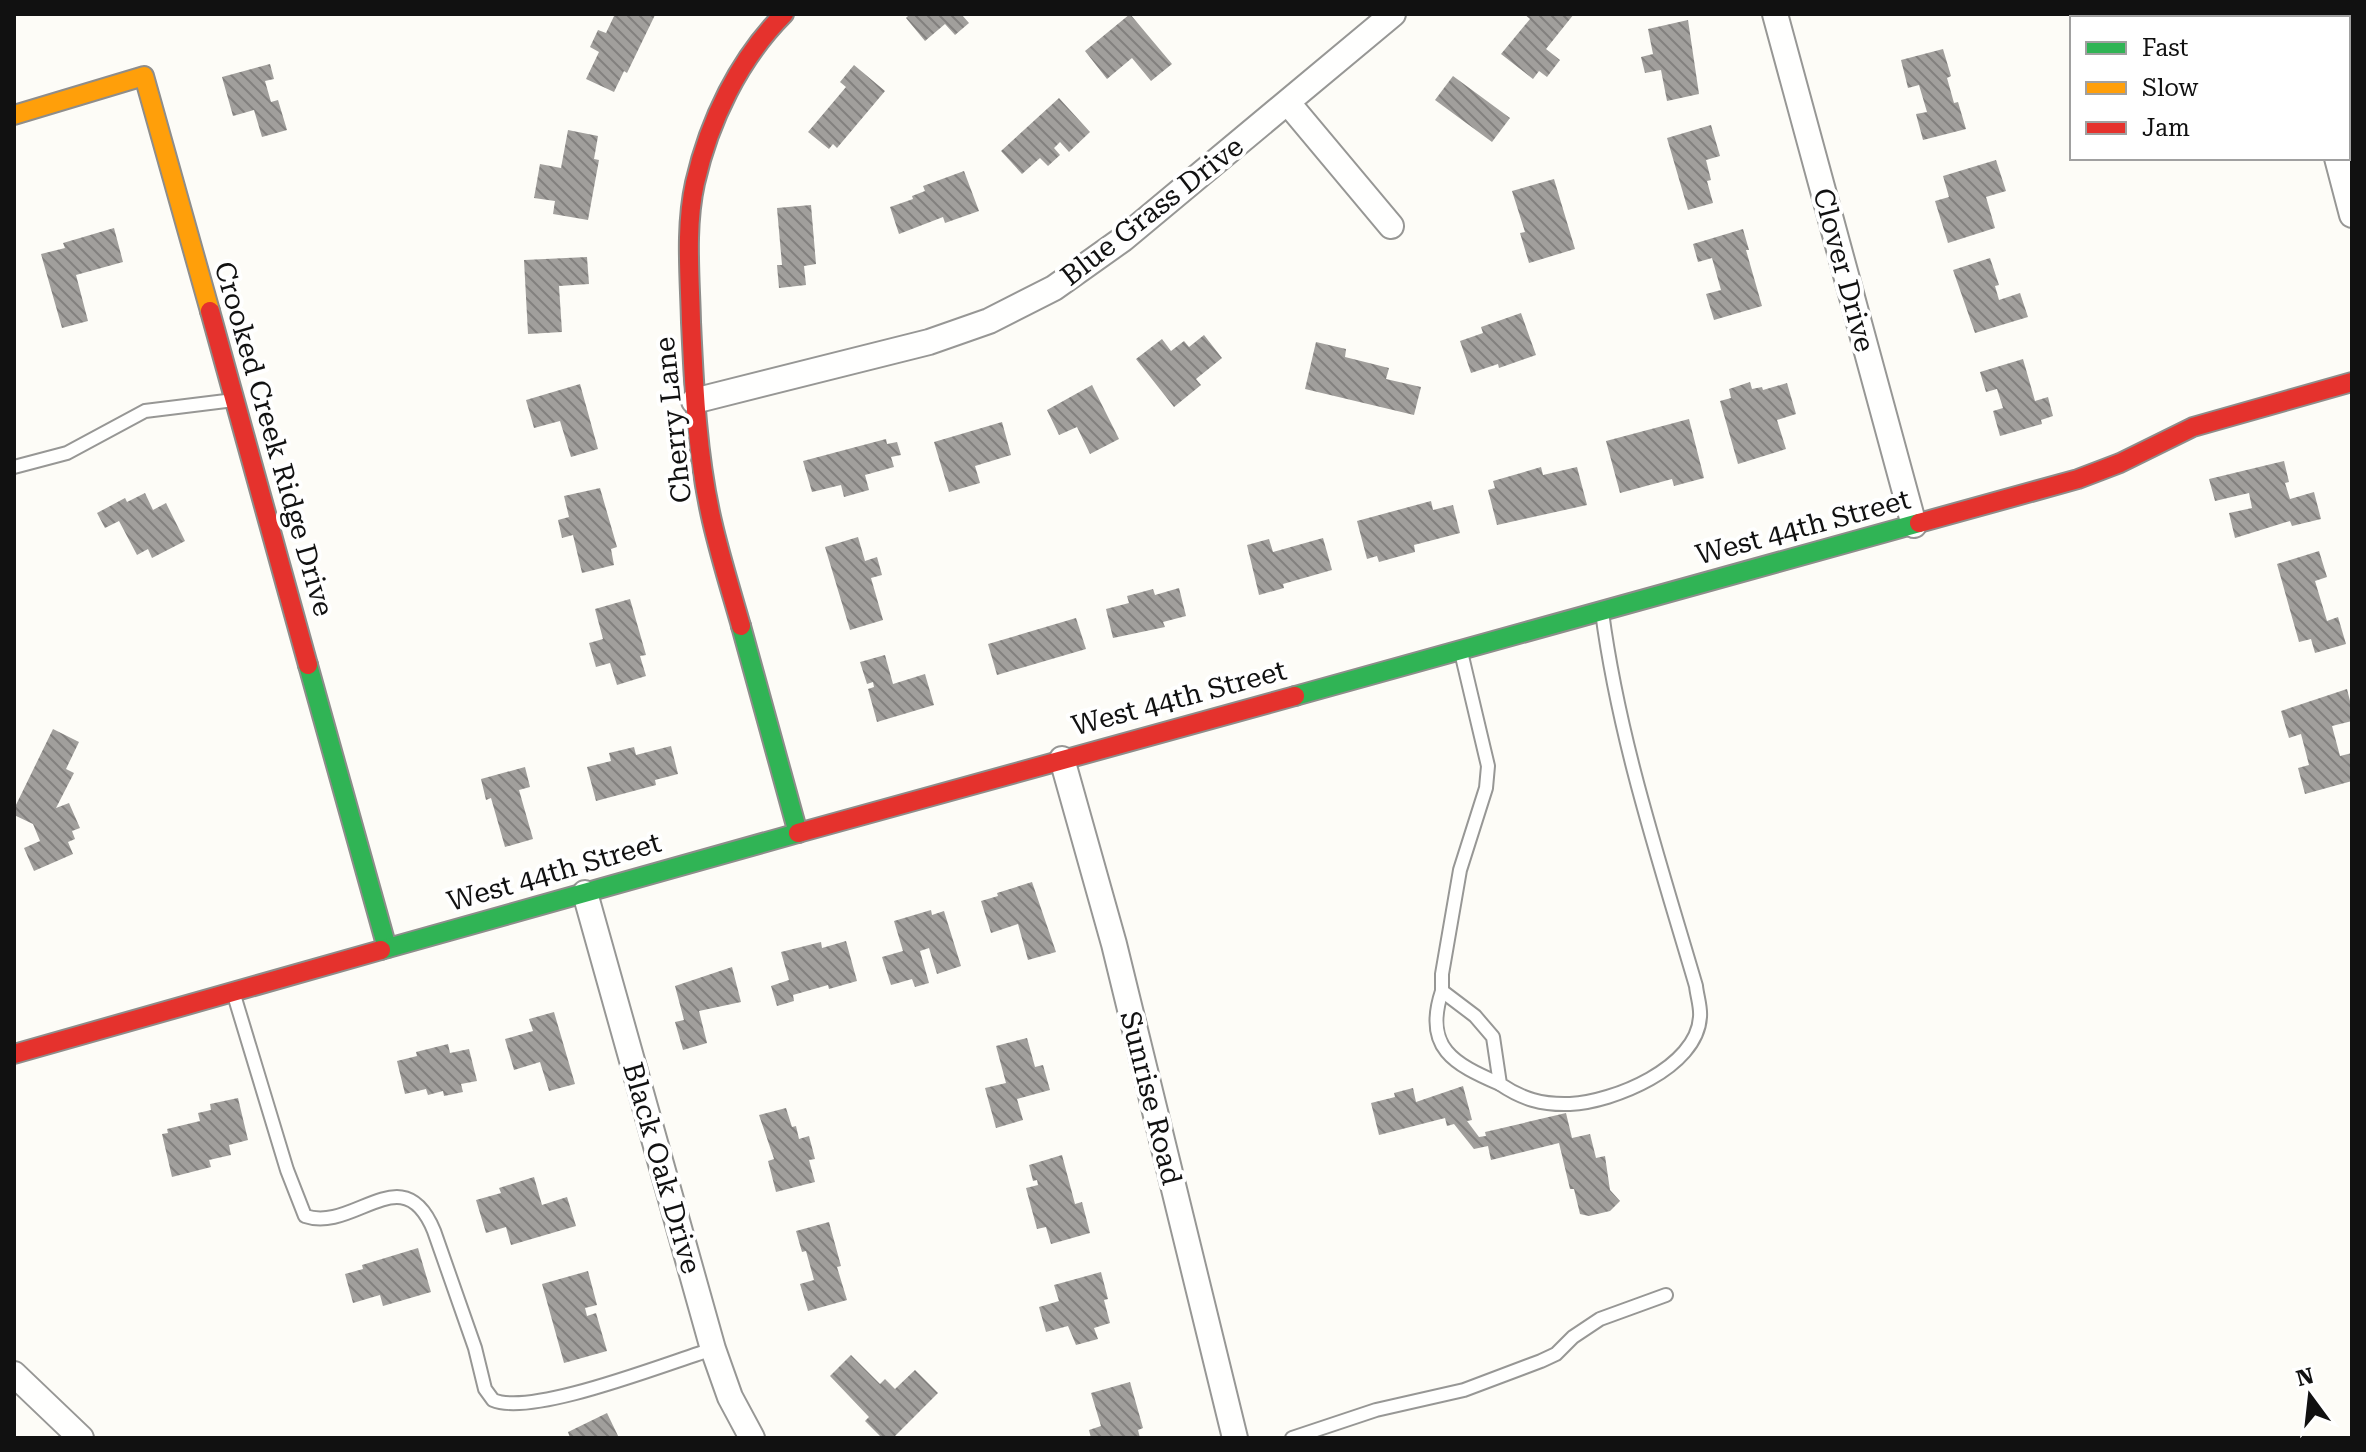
<svg xmlns="http://www.w3.org/2000/svg" width="2366" height="1452" font-family="'Roboto Serif',serif">
<style>
.building{fill:url(#building-back-hatch)}
.lines{fill:none;stroke-linecap:round;stroke-linejoin:round}
.lane-casing{stroke:#979795;stroke-width:16}
.street-casing{stroke:#979795;stroke-width:28}
.fast-casing{stroke:#8e8d8b;stroke-width:22}
.slow-casing{stroke:#8e8d8b;stroke-width:22}
.jam-casing{stroke:#8e8d8b;stroke-width:22}
.lane{stroke:#fffffe;stroke-width:12}
.street{stroke:#fffffe;stroke-width:24}
.fast{stroke:#30b455;stroke-width:18}
.slow{stroke:#ff9f0a;stroke-width:18}
.jam{stroke:#e5322d;stroke-width:18}
.labels{text-anchor:middle;dominant-baseline:central;stroke-width:8;stroke-linejoin:round;paint-order:stroke}
.street-label{font-size:28px;fill:#111;stroke:#fff}
</style>
<defs>
<pattern id="building-back-hatch" width="6" height="6" patternUnits="userSpaceOnUse" patternTransform="scale(2)"><rect width="6" height="6" fill="#a19f9c"/><path d="M-1 5l2 2M0 0l6 6M5-1l2 2" fill="none" stroke="#82807e"/></pattern>
</defs>
<rect width="100%" height="100%" fill="#fdfcf7"/>
<g class="building">
<path d="M 615,14 L 655,15 L 627,73 L 624,71 L 614,92 L 586,79 L 599,52 L 590,47 L 598,30 L 606,33 Z"/>
<path d="M 910,14 L 961,14 L 969,23 L 955,35 L 945,24 L 925,41 L 906,18 Z"/>
<path d="M 1130,14 L 1172,64 L 1151,81 L 1132,58 L 1107,79 L 1085,51 Z"/>
<path d="M 1524,14 L 1574,14 L 1546,49 L 1560,60 L 1547,77 L 1539,71 L 1533,79 L 1501,54 L 1530,19 Z"/>
<path d="M 1688,20 L 1699,94 L 1667,101 L 1661,70 L 1645,73 L 1641,57 L 1653,54 L 1648,29 Z"/>
<path d="M 1943,49 L 1951,76 L 1947,78 L 1954,103 L 1958,102 L 1966,129 L 1923,140 L 1916,114 L 1927,112 L 1919,85 L 1908,88 L 1901,60 Z"/>
<path d="M 270,64 L 274,79 L 265,81 L 271,102 L 278,100 L 287,130 L 262,137 L 254,110 L 233,116 L 222,77 Z"/>
<path d="M 854,65 L 885,91 L 837,148 L 833,144 L 829,149 L 808,132 L 846,87 L 840,82 Z"/>
<path d="M 1453,76 L 1510,118 L 1492,142 L 1435,100 Z"/>
<path d="M 1059,98 L 1090,132 L 1069,152 L 1060,142 L 1054,148 L 1060,155 L 1048,166 L 1040,158 L 1022,174 L 1001,151 Z"/>
<path d="M 1711,125 L 1720,156 L 1706,160 L 1711,180 L 1707,181 L 1713,203 L 1688,210 L 1667,138 Z"/>
<path d="M 568,130 L 598,136 L 594,159 L 599,160 L 588,220 L 553,214 L 555,201 L 534,198 L 540,164 L 561,168 Z"/>
<path d="M 1996,160 L 2006,191 L 1986,197 L 1995,228 L 1948,243 L 1935,201 L 1949,197 L 1943,176 Z"/>
<path d="M 964,171 L 979,211 L 945,223 L 943,217 L 899,234 L 890,207 L 913,199 L 912,196 L 925,191 L 923,186 Z"/>
<path d="M 1554,179 L 1575,249 L 1529,263 L 1520,233 L 1525,232 L 1512,191 Z"/>
<path d="M 811,205 L 816,264 L 804,266 L 806,285 L 779,288 L 777,265 L 782,265 L 777,208 Z"/>
<path d="M 114,228 L 123,262 L 76,275 L 88,321 L 62,328 L 41,254 L 65,248 L 63,243 Z"/>
<path d="M 1743,229 L 1749,250 L 1746,250 L 1762,306 L 1714,320 L 1706,294 L 1721,290 L 1712,258 L 1698,262 L 1693,244 Z"/>
<path d="M 587,257 L 589,284 L 559,286 L 562,332 L 528,334 L 524,260 Z"/>
<path d="M 1990,258 L 1999,285 L 1995,286 L 1999,300 L 2020,293 L 2028,317 L 1975,333 L 1953,270 Z"/>
<path d="M 1521,313 L 1536,355 L 1499,368 L 1498,364 L 1471,373 L 1460,341 L 1483,333 L 1481,327 Z"/>
<path d="M 1204,335 L 1222,358 L 1196,379 L 1201,385 L 1174,407 L 1136,359 L 1162,339 L 1171,351 L 1184,341 L 1189,347 Z"/>
<path d="M 1316,342 L 1346,349 L 1345,357 L 1389,368 L 1386,379 L 1421,387 L 1414,415 L 1305,389 Z"/>
<path d="M 2023,359 L 2035,401 L 2048,397 L 2053,416 L 2041,420 L 2042,424 L 2000,436 L 1993,411 L 2003,408 L 1997,389 L 1986,392 L 1980,372 Z"/>
<path d="M 1750,382 L 1752,389 L 1762,387 L 1763,390 L 1787,383 L 1796,414 L 1777,420 L 1786,449 L 1738,464 L 1720,401 L 1731,398 L 1729,389 Z"/>
<path d="M 580,384 L 598,449 L 571,457 L 560,421 L 534,428 L 526,400 Z"/>
<path d="M 1092,385 L 1119,439 L 1090,454 L 1077,427 L 1059,435 L 1047,410 Z"/>
<path d="M 1689,419 L 1704,478 L 1674,486 L 1672,479 L 1620,493 L 1606,441 Z"/>
<path d="M 1002,422 L 1011,455 L 975,466 L 980,483 L 949,492 L 934,442 Z"/>
<path d="M 886,439 L 887,444 L 897,442 L 901,455 L 891,457 L 894,467 L 865,475 L 869,490 L 844,497 L 841,485 L 812,492 L 803,461 Z"/>
<path d="M 2284,461 L 2289,482 L 2285,483 L 2290,499 L 2314,492 L 2321,519 L 2292,526 L 2290,521 L 2235,538 L 2229,513 L 2252,508 L 2249,493 L 2215,501 L 2209,479 Z"/>
<path d="M 1541,467 L 1543,475 L 1577,467 L 1587,505 L 1497,525 L 1488,490 L 1495,488 L 1493,481 Z"/>
<path d="M 600,488 L 617,547 L 611,549 L 614,565 L 582,573 L 573,535 L 562,538 L 558,520 L 569,517 L 564,496 Z"/>
<path d="M 145,493 L 153,510 L 166,503 L 185,541 L 152,558 L 148,549 L 137,555 L 119,521 L 105,528 L 97,513 L 125,498 L 127,502 Z"/>
<path d="M 1431,501 L 1433,510 L 1453,505 L 1460,533 L 1414,545 L 1415,552 L 1379,562 L 1377,556 L 1367,559 L 1357,521 Z"/>
<path d="M 858,537 L 865,561 L 877,557 L 882,575 L 871,578 L 883,620 L 850,630 L 825,547 Z"/>
<path d="M 1323,538 L 1332,570 L 1283,584 L 1284,588 L 1259,595 L 1247,545 L 1269,539 L 1273,552 Z"/>
<path d="M 2319,551 L 2327,577 L 2315,581 L 2327,621 L 2338,617 L 2346,644 L 2315,653 L 2311,639 L 2299,642 L 2277,564 Z"/>
<path d="M 1179,588 L 1186,616 L 1163,622 L 1165,627 L 1113,638 L 1106,609 L 1129,603 L 1127,596 L 1153,589 L 1155,595 Z"/>
<path d="M 630,599 L 646,655 L 640,656 L 646,676 L 617,685 L 610,663 L 596,667 L 589,643 L 603,639 L 595,609 Z"/>
<path d="M 1076,618 L 1086,649 L 997,675 L 988,644 Z"/>
<path d="M 885,655 L 893,684 L 925,674 L 934,705 L 877,722 L 868,689 L 874,687 L 873,682 L 867,684 L 860,662 Z"/>
<path d="M 2347,689 L 2352,709 L 2352,721 L 2332,726 L 2340,756 L 2352,753 L 2352,781 L 2305,794 L 2298,768 L 2309,765 L 2301,734 L 2289,738 L 2281,711 Z"/>
<path d="M 53,729 L 79,742 L 66,769 L 74,773 L 56,808 L 69,803 L 80,828 L 72,831 L 75,839 L 68,842 L 73,854 L 34,871 L 24,848 L 40,841 L 33,824 L 14,815 L 14,809 Z"/>
<path d="M 671,746 L 678,774 L 655,780 L 656,785 L 596,801 L 587,767 L 611,761 L 609,753 L 634,747 L 636,755 Z"/>
<path d="M 525,767 L 530,787 L 519,790 L 533,839 L 505,847 L 491,798 L 486,800 L 481,779 Z"/>
<path d="M 1032,882 L 1056,952 L 1028,960 L 1018,924 L 991,933 L 981,901 L 998,896 L 997,893 Z"/>
<path d="M 931,910 L 932,915 L 944,911 L 961,966 L 937,974 L 929,948 L 920,951 L 929,983 L 915,987 L 912,979 L 891,985 L 882,957 L 903,951 L 894,921 Z"/>
<path d="M 846,941 L 857,981 L 829,989 L 828,985 L 793,995 L 794,1001 L 777,1006 L 771,986 L 789,980 L 781,952 L 821,942 L 822,948 Z"/>
<path d="M 732,967 L 741,1002 L 699,1011 L 707,1043 L 683,1050 L 675,1022 L 684,1020 L 675,986 Z"/>
<path d="M 554,1012 L 575,1084 L 549,1091 L 540,1062 L 514,1070 L 505,1039 L 533,1031 L 529,1019 Z"/>
<path d="M 1027,1038 L 1035,1067 L 1043,1065 L 1050,1090 L 1017,1099 L 1023,1120 L 996,1128 L 985,1088 L 1006,1083 L 996,1046 Z"/>
<path d="M 448,1044 L 450,1053 L 469,1049 L 477,1081 L 461,1084 L 463,1092 L 444,1096 L 443,1091 L 428,1095 L 426,1089 L 405,1094 L 397,1061 L 417,1056 L 416,1052 Z"/>
<path d="M 1463,1086 L 1472,1120 L 1467,1121 L 1479,1137 L 1486,1136 L 1485,1132 L 1566,1113 L 1572,1138 L 1590,1134 L 1596,1158 L 1605,1156 L 1610,1190 L 1620,1201 L 1610,1211 L 1589,1216 L 1580,1214 L 1574,1189 L 1570,1189 L 1559,1143 L 1491,1160 L 1488,1146 L 1474,1149 L 1454,1124 L 1447,1126 L 1445,1118 L 1379,1135 L 1371,1103 L 1395,1097 L 1394,1093 L 1413,1088 L 1416,1102 Z"/>
<path d="M 238,1098 L 248,1140 L 229,1145 L 231,1155 L 209,1160 L 211,1167 L 172,1177 L 162,1134 L 168,1133 L 167,1129 L 200,1121 L 198,1113 L 211,1110 L 210,1104 Z"/>
<path d="M 786,1108 L 792,1127 L 796,1126 L 799,1139 L 809,1136 L 815,1159 L 809,1160 L 815,1182 L 776,1192 L 768,1161 L 774,1159 L 759,1115 Z"/>
<path d="M 1062,1155 L 1075,1204 L 1082,1202 L 1090,1233 L 1051,1244 L 1046,1227 L 1037,1229 L 1026,1188 L 1038,1185 L 1037,1180 L 1033,1181 L 1029,1165 Z"/>
<path d="M 534,1177 L 542,1205 L 567,1197 L 576,1226 L 511,1245 L 506,1227 L 486,1233 L 476,1200 L 501,1193 L 499,1188 Z"/>
<path d="M 829,1222 L 841,1266 L 837,1267 L 847,1300 L 808,1311 L 800,1284 L 814,1280 L 806,1251 L 802,1252 L 796,1231 Z"/>
<path d="M 418,1248 L 431,1292 L 383,1306 L 380,1295 L 353,1303 L 345,1274 L 363,1269 L 362,1265 Z"/>
<path d="M 588,1271 L 597,1305 L 585,1308 L 587,1316 L 596,1313 L 607,1351 L 564,1363 L 542,1284 Z"/>
<path d="M 1101,1272 L 1108,1299 L 1104,1300 L 1110,1323 L 1094,1328 L 1098,1339 L 1076,1345 L 1068,1326 L 1046,1332 L 1039,1307 L 1059,1301 L 1054,1285 Z"/>
<path d="M 851,1355 L 880,1384 L 885,1379 L 895,1389 L 915,1370 L 938,1393 L 893,1438 L 882,1438 L 865,1421 L 869,1417 L 830,1376 Z"/>
<path d="M 1130,1382 L 1143,1428 L 1138,1430 L 1140,1438 L 1091,1438 L 1089,1430 L 1101,1426 L 1091,1393 Z"/>
<path d="M 607,1413 L 619,1438 L 570,1438 L 568,1432 Z"/>
</g>
<g class="lines">
<defs>
<g id="lane">
<path d="M 14,467 L 67,453 L 145,411 L 234,400"/>
<path d="M 1461,652 L 1488,766 L 1486,788 L 1460,870 L 1442,974 L 1442,991 L 1475,1016 L 1493,1037 L 1500,1084 C 1522,1099 1542,1105 1570,1104 C 1613,1102 1697,1068 1700,1017 C 1701,1007 1697,996 1696,986 C 1660,863 1619,740 1602,612"/>
<path d="M 1442,991 C 1423,1048 1454,1064 1500,1084"/>
<path d="M 234,995 L 287,1170 L 305,1216 C 354,1233 403,1155 434,1231 L 475,1348 L 485,1389 L 493,1400 C 532,1417 667,1363 713,1349"/>
<path d="M 1292,1438 L 1376,1410 L 1464,1390 L 1541,1361 L 1556,1354 L 1573,1337 L 1600,1319 L 1666,1295"/>
</g>
<g id="street">
<path d="M 1775,14 L 1914,525"/>
<path d="M 2348,82 L 2352,74"/>
<path d="M 1288,103 L 1391,226"/>
<path d="M 2337,158 L 2352,215"/>
<path d="M 694,401 L 929,342 L 989,321 L 1054,288 L 1123,239 L 1393,14"/>
<path d="M 1062,759 L 1114,944 L 1235,1438"/>
<path d="M 585,893 L 713,1349 L 730,1397 L 752,1438"/>
<path d="M 14,1374 L 81,1438"/>
</g>
<g id="fast">
<path d="M 741,626 L 798,833"/>
<path d="M 308,665 L 387,948"/>
<path d="M 1295,696 L 1919,523"/>
<path d="M 381,950 L 798,833"/>
</g>
<path id="slow" d="M 14,115 L 144,76 L 210,311"/>
<g id="jam">
<path d="M 210,311 L 308,665"/>
<path d="M 1919,523 L 2078,479 L 2120,463 L 2193,427 L 2352,382"/>
<path d="M 741,626 C 731,591 720,556 712,521 C 697,456 694,388 691,322 C 690,277 685,228 695,183 C 709,121 739,59 784,14"/>
<path d="M 798,833 L 1295,696"/>
<path d="M 14,1054 L 381,950"/>
</g>
</defs>
<use href="#lane" class="lane-casing"/>
<use href="#street" class="street-casing"/>
<use href="#fast" class="fast-casing"/>
<use href="#slow" class="slow-casing"/>
<use href="#jam" class="jam-casing"/>
<use href="#lane" class="lane"/>
<use href="#street" class="street"/>
<use href="#fast" class="fast"/>
<use href="#slow" class="slow"/>
<use href="#jam" class="jam"/>
</g>
<g class="labels">
<g class="street-label">
<text transform="translate(1152 211) rotate(-38)">Blue Grass Drive</text>
<text transform="translate(1844 270) rotate(75)">Clover Drive</text>
<text transform="translate(673 420) rotate(-96)">Cherry Lane</text>
<text transform="translate(274 439) rotate(74)">Crooked Creek Ridge Drive</text>
<text transform="translate(1803 527) rotate(-15)">West 44th Street</text>
<text transform="translate(1179 698) rotate(-15)">West 44th Street</text>
<text transform="translate(554 872) rotate(-16)">West 44th Street</text>
<text transform="translate(1151 1098) rotate(76)">Sunrise Road</text>
<text transform="translate(662 1168) rotate(74)">Black Oak Drive</text>
</g>
</g>
<rect width="2366" height="1452" fill="none" stroke="#111111" stroke-width="32"/>
<rect x="2070" y="16" width="280" height="144" fill="#ffffff" stroke="#a0a0a0" stroke-width="2"/>
<rect x="2086" y="42" width="40" height="12" fill="#30b455" stroke="#a0a0a0" stroke-width="2"/>
<text x="2142" y="56" font-size="24" fill="#111111">Fast</text>
<rect x="2086" y="82" width="40" height="12" fill="#ff9f0a" stroke="#a0a0a0" stroke-width="2"/>
<text x="2142" y="96" font-size="24" fill="#111111">Slow</text>
<rect x="2086" y="122" width="40" height="12" fill="#e5322d" stroke="#a0a0a0" stroke-width="2"/>
<text x="2142" y="136" font-size="24" fill="#111111">Jam</text>
<g transform="translate(2310 1396) rotate(345)" stroke="#ffffff" stroke-width="6" paint-order="stroke">
<path d="M0-6L14 30L0 20L-14 30Z" fill="#111111"/>
<text y="-12" font-size="22" font-weight="bold" text-anchor="middle" fill="#111111">N</text>
</g>
</svg>
